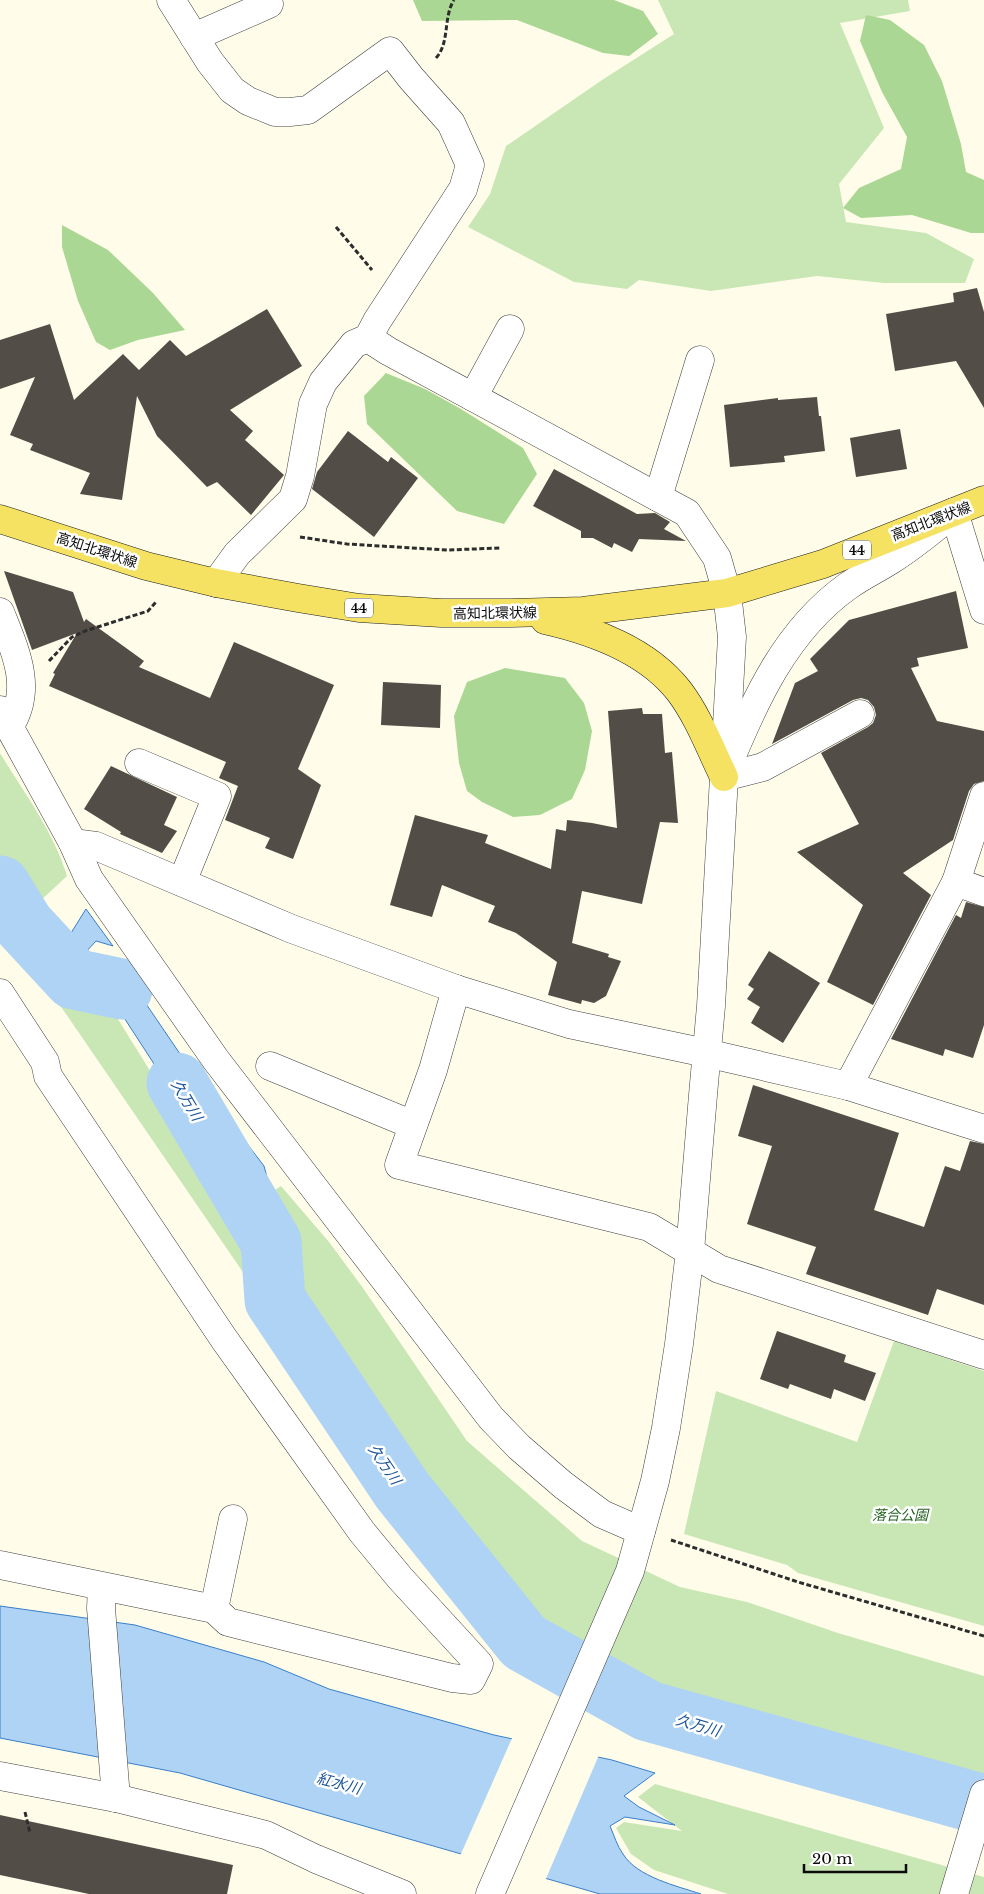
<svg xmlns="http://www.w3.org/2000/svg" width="984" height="1894" font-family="'Libre Baskerville','Noto Sans JP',serif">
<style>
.green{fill:#c9e7b5}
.forest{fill:#abd794}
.water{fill:#afd3f4;stroke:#387fca}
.pier{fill:#fffde9}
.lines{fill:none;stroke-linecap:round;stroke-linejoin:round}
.river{stroke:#afd3f4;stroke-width:61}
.building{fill:#534d48}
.minor-casing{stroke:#3e3e3e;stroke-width:29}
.tertiary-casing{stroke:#3e3e3e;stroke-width:29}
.primary-casing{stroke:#1c1c1c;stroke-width:29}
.path{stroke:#2d2d2d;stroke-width:3;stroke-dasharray:5 2.5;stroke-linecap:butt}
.minor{stroke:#fff;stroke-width:28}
.tertiary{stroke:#fff;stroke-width:28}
.primary{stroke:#f6e262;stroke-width:28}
.labels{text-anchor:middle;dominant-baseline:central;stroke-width:5;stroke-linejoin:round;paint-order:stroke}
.shield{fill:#fff;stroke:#545454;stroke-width:1}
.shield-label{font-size:12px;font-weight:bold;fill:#0b0b0b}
.street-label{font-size:14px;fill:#0b0b0b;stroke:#fff}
.park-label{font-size:14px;font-style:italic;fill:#24601e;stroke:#fff}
.water-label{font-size:15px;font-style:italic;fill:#185299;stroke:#fff}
</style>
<rect width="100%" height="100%" fill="#fffde9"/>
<g class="green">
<path d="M 658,0 L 908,0 L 910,11 L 840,23 L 884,128 L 839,184 L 846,222 L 926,233 L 974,259 L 965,283 L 884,283 L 817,276 L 711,291 L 639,280 L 627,289 L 574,282 L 468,227 L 490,194 L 506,146 L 602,80 L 674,34 Z"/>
<path d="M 0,753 C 24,793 54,832 67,876 L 38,903 L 25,897 L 0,860 Z"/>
<path d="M 42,970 L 63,1001 L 103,995 L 201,1153 L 216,1161 L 260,1246 L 264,1289 L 273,1316 L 66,1014 L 39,977 Z"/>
<path d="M 230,1164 C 242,1164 256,1166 264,1177 C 268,1182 270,1186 275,1190 L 281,1186 L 329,1242 L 363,1288 L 467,1441 L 582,1541 L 680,1587 L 747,1602 L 838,1633 L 984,1676 L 984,1795 L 694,1706 L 673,1712 L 631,1690 L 520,1623 L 297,1313 L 283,1260 L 259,1209 Z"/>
<path d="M 894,1341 L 984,1371 L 984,1626 L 798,1573 L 787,1565 L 684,1534 L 716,1391 L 857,1442 Z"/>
<path d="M 655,1784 L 984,1877 L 984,1894 L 728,1894 L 654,1870 L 631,1854 L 616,1828 L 624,1822 L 682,1831 L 638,1797 Z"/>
</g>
<g class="forest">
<path d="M 413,0 L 614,0 L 643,11 L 658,34 L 629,56 L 603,53 L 517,20 L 422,21 Z"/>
<path d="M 866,15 L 890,20 L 924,45 L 942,81 L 961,144 L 966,172 L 984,180 L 984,233 L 971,233 L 912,215 L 861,218 L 843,208 L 859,188 L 901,169 L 907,137 L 882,92 L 860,41 Z"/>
<path d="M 62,225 L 108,250 L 153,293 L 185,330 L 138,340 L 110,350 L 96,342 L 78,301 L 62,247 Z"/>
<path d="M 386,373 L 425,389 L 461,409 L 523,448 L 537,474 L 504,524 L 457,511 L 367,424 L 364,396 Z"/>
<path d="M 505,668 L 565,678 L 584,703 L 592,731 L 585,770 L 572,799 L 540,815 L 513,817 L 482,802 L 467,791 L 459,763 L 454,716 L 467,682 Z"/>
</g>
<g class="water">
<path d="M 0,856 L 37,911 L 13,936 L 0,915 Z"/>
<path d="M 86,909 L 113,946 L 96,941 L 84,954 L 108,972 L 121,967 L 193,1073 L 264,1166 L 267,1177 L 247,1162 L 237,1162 L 206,1151 L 156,1067 L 110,996 L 87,992 L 71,1005 L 36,966 L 66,941 Z"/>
<path d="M 0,1606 L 135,1625 L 264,1662 L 329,1689 L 494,1735 L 612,1760 L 655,1773 L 624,1796 L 639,1807 L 675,1825 L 625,1817 L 610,1826 C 614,1835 617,1846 623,1854 C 637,1877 677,1886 701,1894 L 600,1894 L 180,1773 L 0,1738 Z"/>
</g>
<path class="pier" d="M 513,1736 L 599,1755 L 545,1881 L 460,1856 Z"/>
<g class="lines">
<g class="river">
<path d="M 0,886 L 24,925 L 74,979 L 122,989"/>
<path d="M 177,1083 L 271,1242 L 275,1300 L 402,1490 L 524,1642 L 648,1711 L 984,1805"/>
</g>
</g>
<g class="building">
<path d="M 977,288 L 984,312 L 984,408 L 956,361 L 895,371 L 886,314 L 954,302 L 953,293 Z"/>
<path d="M 267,309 L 302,366 L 230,410 L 253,431 L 245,440 L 284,475 L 251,515 L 217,482 L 207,487 L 157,436 L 137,396 L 122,500 L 80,494 L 90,473 L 30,450 L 33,444 L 10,435 L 35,377 L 0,389 L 0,340 L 50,324 L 74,400 L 123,354 L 139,370 L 170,340 L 186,356 Z"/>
<path d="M 817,397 L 819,416 L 821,416 L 825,451 L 784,456 L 785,462 L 730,467 L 724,405 L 778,398 L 778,400 Z"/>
<path d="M 900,429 L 907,469 L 856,477 L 850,438 Z"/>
<path d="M 348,431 L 388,462 L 391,457 L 418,478 L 374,537 L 312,489 L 317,472 Z"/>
<path d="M 554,469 L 637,514 L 655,513 L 670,522 L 664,529 L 686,541 L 639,539 L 632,552 L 614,543 L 612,548 L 593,538 L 581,538 L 581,531 L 533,506 Z"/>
<path d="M 4,571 L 73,592 L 84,622 L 86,619 L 144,661 L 139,667 L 210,698 L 234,642 L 334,685 L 298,769 L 321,785 L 293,859 L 265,848 L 270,838 L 225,820 L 238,786 L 219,778 L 226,762 L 49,686 L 55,674 L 53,673 L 77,633 L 32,650 Z"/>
<path d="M 956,591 L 968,648 L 917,658 L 919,666 L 911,668 L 937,721 L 984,731 L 984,781 L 974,784 L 969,791 L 953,840 L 903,873 L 931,895 L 873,1005 L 827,982 L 863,905 L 797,852 L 859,824 L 821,753 L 868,727 L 873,723 L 876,715 L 874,707 L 868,700 L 861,698 L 853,700 L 772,744 L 795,683 L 818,671 L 810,659 L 849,620 Z"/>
<path d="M 383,682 L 441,685 L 440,728 L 381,725 Z"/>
<path d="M 642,708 L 643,714 L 662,714 L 665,753 L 672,752 L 678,823 L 660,822 L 642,904 L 582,891 L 572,943 L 609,954 L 608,957 L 621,961 L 606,996 L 594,1003 L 582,1000 L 581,1004 L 548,995 L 557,962 L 516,933 L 488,922 L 495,906 L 442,885 L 432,917 L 390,905 L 415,815 L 488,835 L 485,843 L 551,869 L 556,829 L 566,831 L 567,820 L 592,823 L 617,828 L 608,711 Z"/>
<path d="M 111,766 L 177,797 L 164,825 L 177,831 L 162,853 L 120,834 L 121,832 L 84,809 Z"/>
<path d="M 966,902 L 984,907 L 984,1025 L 973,1058 L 945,1049 L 943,1056 L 891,1039 L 956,915 L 961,918 Z"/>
<path d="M 769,951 L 820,983 L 783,1043 L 751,1023 L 760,1007 L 747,999 L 754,989 L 748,985 Z"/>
<path d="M 753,1085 L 899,1133 L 874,1210 L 924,1227 L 945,1166 L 960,1171 L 970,1141 L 984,1144 L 984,1305 L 937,1289 L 928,1315 L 806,1274 L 816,1247 L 747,1224 L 772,1146 L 738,1136 Z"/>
<path d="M 777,1331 L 846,1355 L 844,1362 L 876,1373 L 865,1401 L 834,1389 L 831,1399 L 790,1384 L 788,1389 L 760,1379 Z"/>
<path d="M 0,1815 L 233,1865 L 227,1894 L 89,1894 L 0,1875 Z"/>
</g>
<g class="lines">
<defs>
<g id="minor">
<path d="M 171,0 L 210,62 L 232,90 L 248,101 L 275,112 L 290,112 L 308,110 L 390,51 L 411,78 L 451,123 L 470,165 L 463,189 L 377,321 L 368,338 L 354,344 L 323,382 L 313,404 L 300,476 L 293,499 L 237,554 L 216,583"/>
<path d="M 194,37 L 269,4 L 267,0"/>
<path d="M 368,338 L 388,351 L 687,513 L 717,558 L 727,593"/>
<path d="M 473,397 L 510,329"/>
<path d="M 658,497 L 700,360"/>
<path d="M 0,612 C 15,650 34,689 9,727"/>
<path d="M 0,710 L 73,843 L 89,879 L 216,1060 L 491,1418 L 519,1447 L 563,1485 L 602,1514 L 641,1531"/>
<path d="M 139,763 L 217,796 L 182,882"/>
<path d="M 726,770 C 754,701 786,630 848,586 C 862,576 877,569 891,560 C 913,546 934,529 954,512 L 984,610"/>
<path d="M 724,777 L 763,767 L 860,714"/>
<path d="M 73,843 L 96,846 L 292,929 L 456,989 L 569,1024 L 706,1053 L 848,1086 L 984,1129"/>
<path d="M 956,882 L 984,892"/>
<path d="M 456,989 L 433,1070 L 399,1165 L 649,1227 L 719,1269 L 984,1355"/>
<path d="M 0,993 L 45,1062 L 48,1076 L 224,1339 L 362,1532 L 400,1578 L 479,1664 L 471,1680 L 452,1678 L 228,1622 L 214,1609 L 0,1565"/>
<path d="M 270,1066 L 413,1125"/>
<path d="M 848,1086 L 956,882 L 984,796"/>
<path d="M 102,1587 L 101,1608 L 116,1798"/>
<path d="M 214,1609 L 233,1519"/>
<path d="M 0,1776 L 116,1798 L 266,1835 L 316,1859 L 402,1894"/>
<path d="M 954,1894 L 984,1794"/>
</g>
<path id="tertiary" d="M 490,1894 L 630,1571 L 655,1481 L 666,1428 L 679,1344 L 690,1251 L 703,1095 L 711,1006 L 732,637 L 727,593"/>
<g id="primary">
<path d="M 0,519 L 146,566 L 216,583 L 298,598 L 359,608 L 441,613 L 511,613 L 583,611 L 727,593 L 823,564 L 984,500"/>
<path d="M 545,620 C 594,631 647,650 679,691 C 698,716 710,748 724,777"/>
</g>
</defs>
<use href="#minor" class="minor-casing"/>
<use href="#tertiary" class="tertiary-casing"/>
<use href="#primary" class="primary-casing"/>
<g class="path">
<path d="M 436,58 C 450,43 443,17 454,0"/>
<path d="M 336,227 L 372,270"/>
<path d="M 300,537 L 347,544 L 447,550 L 500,548"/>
<path d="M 49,661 L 72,637 L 85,631 L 148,611 L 156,602"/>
<path d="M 671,1540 L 798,1582 L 984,1636"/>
<path d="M 25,1812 L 30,1833"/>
</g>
<use href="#minor" class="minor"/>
<use href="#tertiary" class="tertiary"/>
<use href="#primary" class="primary"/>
</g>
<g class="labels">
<g class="shield">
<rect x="843" y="540.5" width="28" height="19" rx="4"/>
<rect x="345" y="598.5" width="28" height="19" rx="4"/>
</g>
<g class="shield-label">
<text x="857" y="550">44</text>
<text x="359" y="608">44</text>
</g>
<g class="street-label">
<text transform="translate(931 521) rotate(-21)">高知北環状線</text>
<text transform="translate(97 550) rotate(18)">高知北環状線</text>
<text transform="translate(495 613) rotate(-1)">高知北環状線</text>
</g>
<g class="park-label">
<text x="900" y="1515">落合公園</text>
</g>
<g class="water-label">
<text transform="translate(187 1100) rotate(59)">久万川</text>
<text transform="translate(385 1464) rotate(56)">久万川</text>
<text transform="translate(698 1725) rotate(16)">久万川</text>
<text transform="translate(339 1783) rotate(15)">紅水川</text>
</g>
</g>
<path d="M804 1864v8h102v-8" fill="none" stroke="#0b0b0b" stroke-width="2.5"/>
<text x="812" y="1864" font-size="15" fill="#0b0b0b" stroke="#ffffff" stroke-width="4" paint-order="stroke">20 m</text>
</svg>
